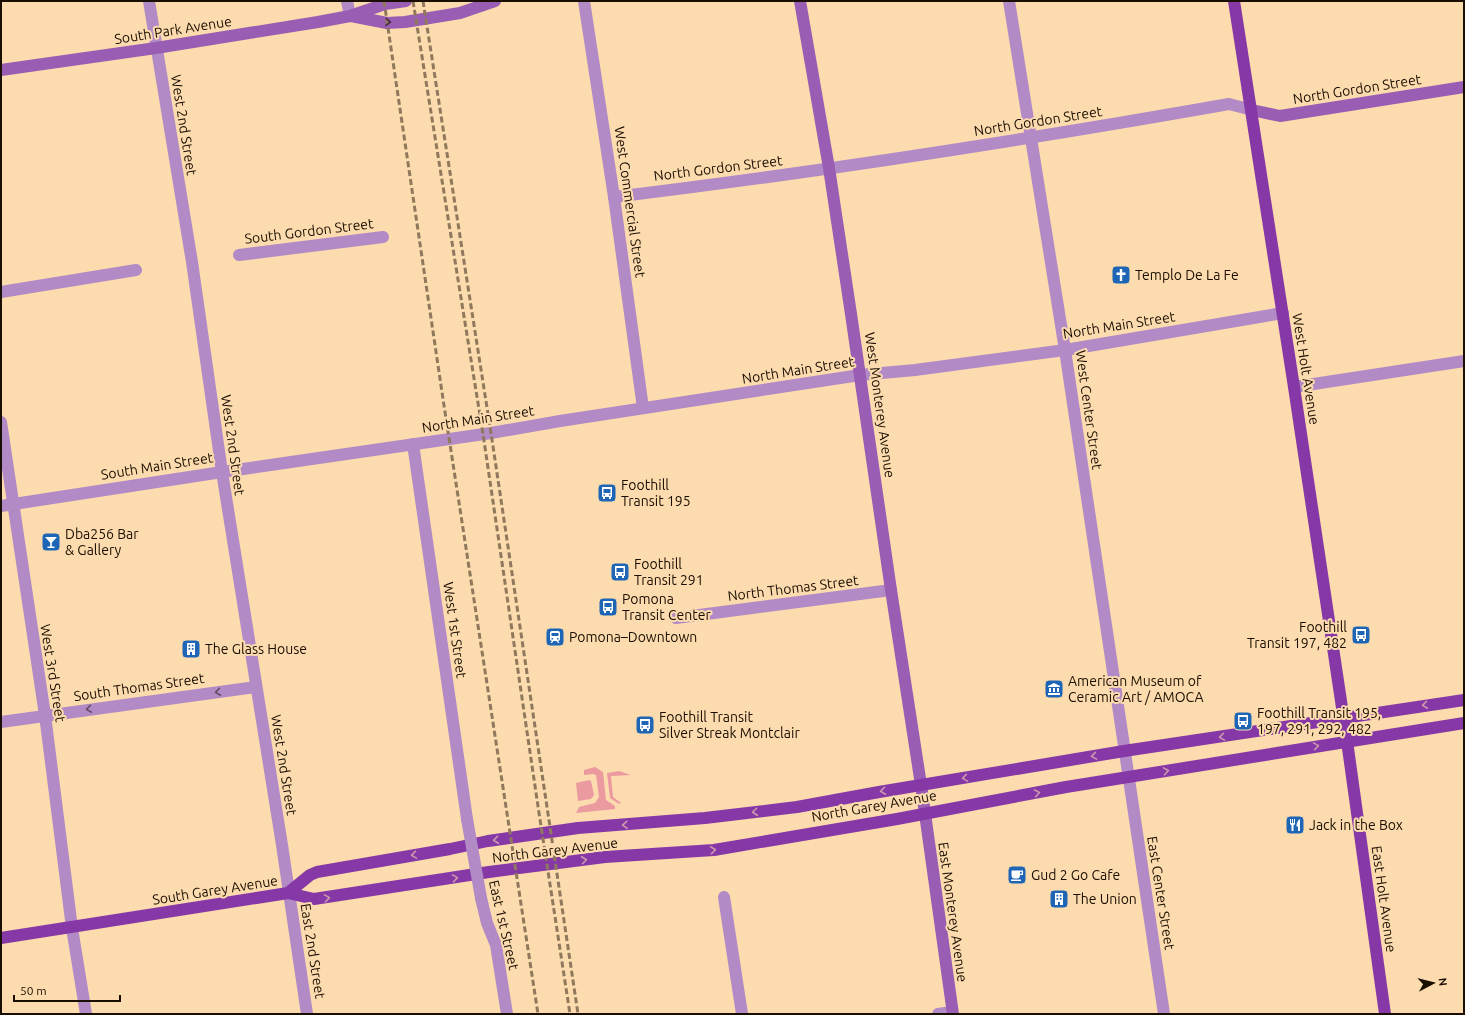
<svg xmlns="http://www.w3.org/2000/svg" width="1465" height="1015" font-family="Ubuntu,sans-serif">
<style>
.green{fill:#eb9aa0}
.lines{fill:none;stroke-linecap:round;stroke-linejoin:round}
.street{stroke:#b28ac5;stroke-width:12}
.secondary{stroke:#995db4;stroke-width:12}
.primary{stroke:#8738a7;stroke-width:12}
.rail{stroke:#8f785b;stroke-width:3;stroke-dasharray:6 3;stroke-linecap:butt}
.street-bridge{stroke:#b28ac5;stroke-width:12}
.oneway{stroke:#462a40}
.oneway2{stroke:#664c63}
.oneway3{stroke:#cd9aac}
.labels{text-anchor:middle;dominant-baseline:central;stroke-width:4;stroke-linejoin:round;paint-order:stroke}
.street-label{font-size:14px;fill:#1a0e01;stroke:#fcdbaf}
.poi-label{font-size:14px;fill:#1a0e01;stroke:#fcdbaf;text-anchor:start}
</style>
<rect width="100%" height="100%" fill="#fcdbaf"/>
<g class="green">
<path d="M 595,767 L 603,772 L 606,800 L 615,806 L 615,809 L 576,813 L 579,807 L 595,803 L 599,797 L 596,775 L 593,774 L 584,775 L 584,770 Z"/>
<path d="M 619,771 L 631,775 L 611,776 L 613,797 L 621,803 L 619,804 L 610,798 L 607,773 Z"/>
<path d="M 589,780 L 591,781 L 594,795 L 591,799 L 578,801 L 576,783 Z"/>
</g>
<g class="lines">
<g class="street">
<path d="M 149,1 L 192,262 L 222,472 L 282,845 L 307,1014"/>
<path d="M 347,1 L 350,16"/>
<path d="M 584,1 L 614,197 L 643,408"/>
<path d="M 1009,1 L 1065,350 L 1164,1014"/>
<path d="M 614,197 C 820,172 1025,140 1229,104 L 1252,110"/>
<path d="M 239,255 L 383,237"/>
<path d="M 1,292 L 136,270"/>
<path d="M 1294,387 L 1464,361"/>
<path d="M 1,422 L 45,715 L 72,928 L 86,1014"/>
<path d="M 413,444 L 467,819"/>
<path d="M 1,506 L 222,472 L 491,433 L 560,421 L 860,375 L 915,370 L 1065,350 L 1283,313"/>
<path d="M 676,618 L 891,590"/>
<path d="M 1,722 L 256,687"/>
<path d="M 724,897 L 742,1014"/>
<path d="M 481,898 L 487,923 L 496,945 L 507,1014"/>
<path d="M 938,1014 L 952,1012"/>
</g>
<g class="secondary">
<path d="M 800,1 L 829,168 L 851,314 L 891,590 L 921,785 L 953,1014"/>
<path d="M 351,16 L 387,23 L 405,22 L 460,13 L 495,1"/>
<path d="M 1,70 L 156,48 L 318,22 L 350,16 L 385,4 L 406,1"/>
<path d="M 1252,110 L 1280,116 L 1464,87"/>
</g>
<g class="primary">
<path d="M 1234,1 L 1294,387 L 1347,741 L 1385,1014"/>
<path d="M 288,893 L 314,899 L 489,872 L 605,857 L 714,850 L 897,819 L 1066,787 L 1464,723"/>
<path d="M 1,938 L 288,893 L 310,875 L 317,872 L 450,849 L 488,841 L 578,828 L 705,818 L 797,807 L 879,792 L 1124,751 L 1464,700"/>
</g>
<g class="rail">
<path d="M 384,1 L 443,399 L 538,1014"/>
<path d="M 413,1 L 483,434 L 539,813 L 570,1014"/>
<path d="M 423,1 L 491,433 L 578,1014"/>
</g>
<path class="street-bridge" d="M 467,819 L 481,898"/>
</g>
<defs><path id="oneway-chevron" d="M-2-3.5L2.5 0L-2 3.5" fill="none" stroke-width="1.6" stroke-linecap="round" stroke-linejoin="round"/></defs>
<use class="oneway" href="#oneway-chevron" transform="translate(388 22) rotate(2)"/>
<g class="oneway2">
<use href="#oneway-chevron" transform="translate(218 692) rotate(172)"/>
<use href="#oneway-chevron" transform="translate(89 709) rotate(172)"/>
</g>
<g class="oneway3">
<use href="#oneway-chevron" transform="translate(1425 705) rotate(172)"/>
<use href="#oneway-chevron" transform="translate(1222 737) rotate(171)"/>
<use href="#oneway-chevron" transform="translate(1316 746) rotate(-9)"/>
<use href="#oneway-chevron" transform="translate(1094 756) rotate(171)"/>
<use href="#oneway-chevron" transform="translate(1166 771) rotate(-10)"/>
<use href="#oneway-chevron" transform="translate(965 778) rotate(171)"/>
<use href="#oneway-chevron" transform="translate(883 791) rotate(172)"/>
<use href="#oneway-chevron" transform="translate(1037 793) rotate(-10)"/>
<use href="#oneway-chevron" transform="translate(755 812) rotate(173)"/>
<use href="#oneway-chevron" transform="translate(625 825) rotate(176)"/>
<use href="#oneway-chevron" transform="translate(496 840) rotate(172)"/>
<use href="#oneway-chevron" transform="translate(713 850) rotate(-7)"/>
<use href="#oneway-chevron" transform="translate(414 855) rotate(171)"/>
<use href="#oneway-chevron" transform="translate(584 860) rotate(-7)"/>
<use href="#oneway-chevron" transform="translate(455 878) rotate(-9)"/>
<use href="#oneway-chevron" transform="translate(327 898) rotate(-9)"/>
</g>
<defs>
<symbol id="church-square" viewBox="-11 -11 22 22"><rect x="-9" y="-9" width="18" height="18" rx="4" fill="#1e65b5" stroke="#fcdbaf"/><path d="M-1.2-6h2.4v3.5h3.3v2.4h-3.3V6h-2.4V-.1h-3.3v-2.4h3.3Z" fill="#fff"/></symbol>
<symbol id="bus-square" viewBox="-11 -11 22 22"><rect x="-9" y="-9" width="18" height="18" rx="4" fill="#1e65b5" stroke="#fcdbaf"/><path d="M-5-6H5V4H4V6H2V4H-2V6H-4V4H-5ZM-3.5-4V0h7V-4ZM-3.5 1.2v1.5H-2V1.2ZM2 1.2v1.5H3.5V1.2Z" fill="#fff"/></symbol>
<symbol id="bar-square" viewBox="-11 -11 22 22"><rect x="-9" y="-9" width="18" height="18" rx="4" fill="#1e65b5" stroke="#fcdbaf"/><path d="M-6-5H6L.8 .8V4.5H3.5V6h-7V4.5H-.8V.8Z" fill="#fff"/></symbol>
<symbol id="station-square" viewBox="-11 -11 22 22"><rect x="-9" y="-9" width="18" height="18" rx="4" fill="#1e65b5" stroke="#fcdbaf"/><path d="M-3-6H3Q5-6 5-4V2Q5 4 3 4L4.5 6H3L1.5 4h-3L-3 6H-4.5L-3 4Q-5 4-5 2V-4Q-5-6-3-6ZM-3.5-4v3h7v-3ZM-3.5 1v1.5H-2V1ZM2 1v1.5H3.5V1Z" fill="#fff"/></symbol>
<symbol id="building-square" viewBox="-11 -11 22 22"><rect x="-9" y="-9" width="18" height="18" rx="4" fill="#1e65b5" stroke="#fcdbaf"/><path d="M-4-6H4V6H1V3H-1V6H-4ZM-2.5-4.3h1.7v1.8h-1.7ZM.8-4.3h1.7v1.8H.8ZM-2.5-1h1.7V.8h-1.7ZM.8-1h1.7V.8H.8Z" fill="#fff"/></symbol>
<symbol id="museum-square" viewBox="-11 -11 22 22"><rect x="-9" y="-9" width="18" height="18" rx="4" fill="#1e65b5" stroke="#fcdbaf"/><path d="M0-6L6-3V-2H-6V-3ZM-5-1h2V3h-2ZM-1-1h2V3h-2ZM3-1h2V3H3ZM-6 4H6V6H-6Z" fill="#fff"/></symbol>
<symbol id="restaurant-square" viewBox="-11 -11 22 22"><rect x="-9" y="-9" width="18" height="18" rx="4" fill="#1e65b5" stroke="#fcdbaf"/><path d="M-5-6h1v4h1v-4h1v4h1v-4h1v5L-1.5 .5V6h-2V.5L-5-1ZM5-6V6H3V1.5H1.5Q1.5-4 5-6Z" fill="#fff"/></symbol>
<symbol id="cafe-square" viewBox="-11 -11 22 22"><rect x="-9" y="-9" width="18" height="18" rx="4" fill="#1e65b5" stroke="#fcdbaf"/><path d="M-5.5-4.5H6V0H3Q3 3.5 0 3.5H-2.5Q-5.5 3.5-5.5 0ZM3-3.2v2h1.7v-2ZM-6 4.5H4V6H-6Z" fill="#fff"/></symbol>
</defs>
<g fill-rule="evenodd">
<use href="#church-square" x="1110" y="264" width="22" height="22"/>
<use href="#bus-square" x="596" y="482" width="22" height="22"/>
<use href="#bar-square" x="40" y="531" width="22" height="22"/>
<use href="#bus-square" x="609" y="561" width="22" height="22"/>
<use href="#bus-square" x="597" y="596" width="22" height="22"/>
<use href="#bus-square" x="1350" y="624" width="22" height="22"/>
<use href="#station-square" x="544" y="626" width="22" height="22"/>
<use href="#building-square" x="180" y="638" width="22" height="22"/>
<use href="#museum-square" x="1043" y="678" width="22" height="22"/>
<use href="#bus-square" x="1232" y="710" width="22" height="22"/>
<use href="#bus-square" x="634" y="714" width="22" height="22"/>
<use href="#restaurant-square" x="1284" y="814" width="22" height="22"/>
<use href="#cafe-square" x="1006" y="864" width="22" height="22"/>
<use href="#building-square" x="1048" y="888" width="22" height="22"/>
</g>
<g class="labels">
<g class="street-label">
<text transform="translate(173 30) rotate(-9)">South Park Avenue</text>
<text transform="translate(1357 89) rotate(-9)">North Gordon Street</text>
<text transform="translate(1038 121) rotate(-9)">North Gordon Street</text>
<text transform="translate(184 125) rotate(81)">West 2nd Street</text>
<text transform="translate(718 168) rotate(-7)">North Gordon Street</text>
<text transform="translate(630 202) rotate(82)">West Commercial Street</text>
<text transform="translate(309 231) rotate(-7)">South Gordon Street</text>
<text transform="translate(1119 325) rotate(-9)">North Main Street</text>
<text transform="translate(1306 369) rotate(81)">West Holt Avenue</text>
<text transform="translate(798 370) rotate(-9)">North Main Street</text>
<text transform="translate(880 405) rotate(82)">West Monterey Avenue</text>
<text transform="translate(1089 410) rotate(82)">West Center Street</text>
<text transform="translate(478 419) rotate(-9)">North Main Street</text>
<text transform="translate(233 445) rotate(82)">West 2nd Street</text>
<text transform="translate(157 466) rotate(-9)">South Main Street</text>
<text transform="translate(793 588) rotate(-7)">North Thomas Street</text>
<text transform="translate(455 630) rotate(82)">West 1st Street</text>
<text transform="translate(53 673) rotate(81)">West 3rd Street</text>
<text transform="translate(139 687) rotate(-8)">South Thomas Street</text>
<text transform="translate(284 765) rotate(81)">West 2nd Street</text>
<text transform="translate(874 806) rotate(-10)">North Garey Avenue</text>
<text transform="translate(555 850) rotate(-7)">North Garey Avenue</text>
<text transform="translate(215 890) rotate(-9)">South Garey Avenue</text>
<text transform="translate(1161 893) rotate(81)">East Center Street</text>
<text transform="translate(1384 899) rotate(82)">East Holt Avenue</text>
<text transform="translate(953 912) rotate(82)">East Monterey Avenue</text>
<text transform="translate(504 925) rotate(77)">East 1st Street</text>
<text transform="translate(313 951) rotate(81)">East 2nd Street</text>
</g>
<g class="poi-label">
<text x="1135" y="275">Templo De La Fe</text>
<text x="621" y="485">Foothill<tspan x="621" dy="16">Transit 195</tspan></text>
<text x="65" y="534">Dba256 Bar<tspan x="65" dy="16">&amp; Gallery</tspan></text>
<text x="634" y="564">Foothill<tspan x="634" dy="16">Transit 291</tspan></text>
<text x="622" y="599">Pomona<tspan x="622" dy="16">Transit Center</tspan></text>
<text x="1347" y="627" text-anchor="end">Foothill<tspan x="1347" dy="16">Transit 197, 482</tspan></text>
<text x="569" y="637">Pomona–Downtown</text>
<text x="205" y="649">The Glass House</text>
<text x="1068" y="681">American Museum of<tspan x="1068" dy="16">Ceramic Art / AMOCA</tspan></text>
<text x="1257" y="713">Foothill Transit 195,<tspan x="1257" dy="16">197, 291, 292, 482</tspan></text>
<text x="659" y="717">Foothill Transit<tspan x="659" dy="16">Silver Streak Montclair</tspan></text>
<text x="1309" y="825">Jack in the Box</text>
<text x="1031" y="875">Gud 2 Go Cafe</text>
<text x="1073" y="899">The Union</text>
</g>
</g>
<rect width="1465" height="1015" fill="none" stroke="#1a0e01" stroke-width="4"/>
<g transform="translate(1433 983) rotate(83)" stroke="#fcdbaf" stroke-width="3" paint-order="stroke">
<path d="M0-3L7 15L0 10L-7 15Z" fill="#1a0e01"/>
<text y="-6" font-size="11" font-weight="bold" text-anchor="middle" fill="#1a0e01">N</text>
</g>
<path d="M14 995v6h106v-6" fill="none" stroke="#1a0e01" stroke-width="2"/>
<text x="20" y="995" font-size="12" fill="#1a0e01" stroke="#fcdbaf" stroke-width="3" paint-order="stroke">50 m</text>
</svg>
